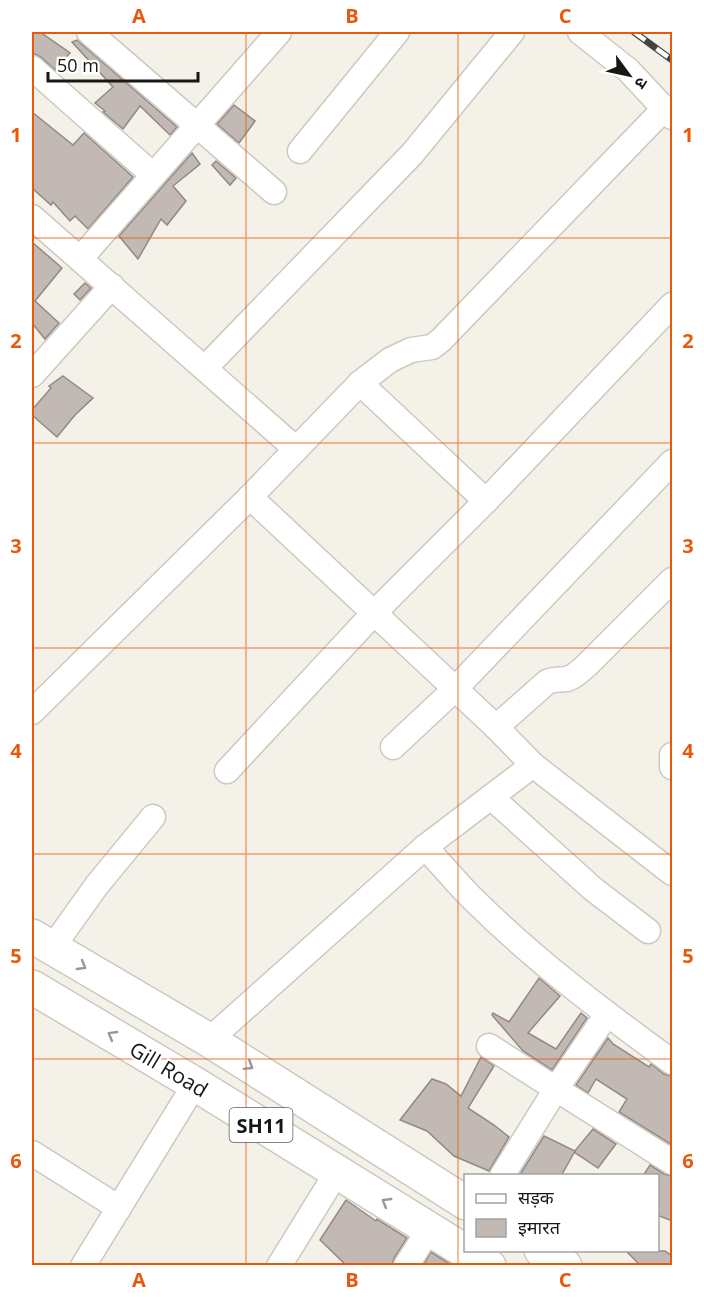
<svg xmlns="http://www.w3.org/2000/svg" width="704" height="1297" font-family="'Open Sans','Noto Sans Devanagari',sans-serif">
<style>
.building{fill:#c3b9b4;stroke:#928985;stroke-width:1.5}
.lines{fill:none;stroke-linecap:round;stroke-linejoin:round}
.street-casing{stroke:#cbc9c0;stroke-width:27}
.primary-casing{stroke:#cbc9c0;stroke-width:36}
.street{stroke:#fff;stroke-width:24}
.primary{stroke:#fff;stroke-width:33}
.rail-casing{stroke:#44433f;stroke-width:7}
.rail{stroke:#fff;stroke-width:4.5;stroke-dasharray:14;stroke-linecap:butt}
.oneway{stroke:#979795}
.grid{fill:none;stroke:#e8590c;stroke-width:1.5;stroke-opacity:0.55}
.labels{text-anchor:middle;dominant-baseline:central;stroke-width:4.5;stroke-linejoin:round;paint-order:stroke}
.shield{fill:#fff;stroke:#5d5d5a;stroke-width:1.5}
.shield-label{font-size:20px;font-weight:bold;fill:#171714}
.street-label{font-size:21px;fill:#171714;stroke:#fff}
.neatline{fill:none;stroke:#e8590c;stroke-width:2}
.grid-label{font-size:20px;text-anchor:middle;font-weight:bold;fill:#e8590c}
</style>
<rect width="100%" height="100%" fill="#f3f1e8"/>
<g class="building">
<path d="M 32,32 L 40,32 L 70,53 L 55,70 L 41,57 L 35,54 L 32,54 Z"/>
<path d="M 77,40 L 177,127 L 170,135 L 140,106 L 123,129 L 103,112 L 105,111 L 95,103 L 113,87 L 72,42 Z"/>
<path d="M 234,105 L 255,121 L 239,143 L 217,124 Z"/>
<path d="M 32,112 L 73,145 L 84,133 L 133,177 L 88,229 L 75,216 L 70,221 L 53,202 L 51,205 L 32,188 Z"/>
<path d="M 192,153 L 200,164 L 173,186 L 186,201 L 167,225 L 161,219 L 138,259 L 119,236 Z"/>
<path d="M 216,161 L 236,178 L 230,185 L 212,165 Z"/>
<path d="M 32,242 L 62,268 L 35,301 L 59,323 L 45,339 L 32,323 Z"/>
<path d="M 85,283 L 91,288 L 80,300 L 74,294 Z"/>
<path d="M 63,376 L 93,398 L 75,415 L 57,437 L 32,415 L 32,410 L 51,388 L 49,386 Z"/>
<path d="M 539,978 L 560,996 L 528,1033 L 556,1049 L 581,1013 L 587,1018 L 552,1070 L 523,1051 L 492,1015 L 493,1013 L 509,1022 Z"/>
<path d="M 608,1038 L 613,1044 L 649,1067 L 651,1064 L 664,1074 L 672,1076 L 672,1145 L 619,1112 L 627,1099 L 596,1079 L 588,1093 L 576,1085 Z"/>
<path d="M 481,1057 L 494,1066 L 468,1108 L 494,1125 L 509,1137 L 489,1171 L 454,1156 L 427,1131 L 400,1120 L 432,1079 L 446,1084 L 461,1096 Z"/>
<path d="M 593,1129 L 616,1144 L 598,1168 L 574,1152 Z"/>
<path d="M 544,1136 L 575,1151 L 561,1176 L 519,1176 Z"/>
<path d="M 650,1165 L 664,1174 L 672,1176 L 672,1221 L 657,1215 L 657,1176 L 643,1176 Z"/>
<path d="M 346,1200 L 376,1221 L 377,1219 L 407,1238 L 394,1258 L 392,1266 L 347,1266 L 320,1240 Z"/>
<path d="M 626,1251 L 665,1251 L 672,1256 L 672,1266 L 641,1266 Z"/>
<path d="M 431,1252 L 453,1266 L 423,1266 Z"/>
</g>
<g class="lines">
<defs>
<g id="street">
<path d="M 89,32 L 274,192"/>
<path d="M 580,32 L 628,70 L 672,117"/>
<path d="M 32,68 L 153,175"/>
<path d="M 300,151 L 397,32"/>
<path d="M 32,217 L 296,449"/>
<path d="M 80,259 L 279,32"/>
<path d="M 205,368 L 412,154 L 512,32"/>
<path d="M 32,375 L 112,286"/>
<path d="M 360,383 L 486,501"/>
<path d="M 250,497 L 496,727 L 533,765 L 672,873"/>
<path d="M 32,712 L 250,497 L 360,383 L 390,360 L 411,350 L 432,347 L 441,340 L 665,108"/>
<path d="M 496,727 L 547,682 C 554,679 560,680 567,679 C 575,677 581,670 587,665 L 672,580"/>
<path d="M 393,747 L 455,689 L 672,462"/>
<path d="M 672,755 L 672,767"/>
<path d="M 227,771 L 374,613 L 486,501 L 672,305"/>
<path d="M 491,797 L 593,889 L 648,931"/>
<path d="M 425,847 C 443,866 459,886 478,904 C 538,963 605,1013 672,1062"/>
<path d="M 52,948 L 97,885 L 153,817"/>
<path d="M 209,1040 L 425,847 L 533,765"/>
<path d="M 489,1046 L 556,1089 L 672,1162"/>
<path d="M 32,1153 L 119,1208"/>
<path d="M 502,1176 L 556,1089 L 607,1014"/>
<path d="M 83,1266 L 195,1084"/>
<path d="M 279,1266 L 337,1172"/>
<path d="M 406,1266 L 430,1228"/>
</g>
<g id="primary">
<path d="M 32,936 L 209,1040 L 466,1203"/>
<path d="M 32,987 L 195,1084 L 489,1266"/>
<path d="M 541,1250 L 565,1266"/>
</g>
</defs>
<use href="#street" class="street-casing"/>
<use href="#primary" class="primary-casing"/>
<use href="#street" class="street"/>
<use href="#primary" class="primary"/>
<defs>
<path id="rail" d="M 634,32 L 672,60"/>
</defs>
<use href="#rail" class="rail-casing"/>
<use href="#rail" class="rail"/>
</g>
<defs><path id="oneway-chevron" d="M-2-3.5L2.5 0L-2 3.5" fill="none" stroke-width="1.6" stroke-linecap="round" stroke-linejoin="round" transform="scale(1.5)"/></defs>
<g class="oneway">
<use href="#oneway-chevron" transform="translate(82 966) rotate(30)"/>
<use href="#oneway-chevron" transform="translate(112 1035) rotate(-150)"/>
<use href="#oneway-chevron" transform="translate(249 1066) rotate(32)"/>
<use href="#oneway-chevron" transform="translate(386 1202) rotate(-149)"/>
</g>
<path class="grid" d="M 246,32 L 246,1266M 458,32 L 458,1266M 32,238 L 672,238M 32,443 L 672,443M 32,648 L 672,648M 32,854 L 672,854M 32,1059 L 672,1059"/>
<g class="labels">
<rect class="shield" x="229.5" y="1108" width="63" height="34" rx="4.5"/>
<g class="shield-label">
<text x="261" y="1125">SH11</text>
</g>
<g class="street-label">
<text transform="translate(169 1069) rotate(31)">Gill Road</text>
</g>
</g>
<rect width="704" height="1297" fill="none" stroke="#ffffff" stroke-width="66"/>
<rect x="464" y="1174" width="195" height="78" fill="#ffffff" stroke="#a2a2a1" stroke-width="1.5"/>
<rect x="476" y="1194" width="30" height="9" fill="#ffffff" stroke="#a2a2a1" stroke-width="1.5"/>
<text x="518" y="1204" font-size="18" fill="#171714">सड़क</text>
<rect x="476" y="1219" width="30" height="18" fill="#c3b9b4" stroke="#a2a2a1" stroke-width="1.5"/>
<text x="518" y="1234" font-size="18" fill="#171714">इमारत</text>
<g transform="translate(629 75) rotate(123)" stroke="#ffffff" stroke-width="4.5" paint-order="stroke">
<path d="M0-4.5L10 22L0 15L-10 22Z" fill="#171714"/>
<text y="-9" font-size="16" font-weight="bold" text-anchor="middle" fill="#171714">उ</text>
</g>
<path d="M48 72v9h150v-9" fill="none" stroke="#171714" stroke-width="3"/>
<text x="57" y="72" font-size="18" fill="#171714" stroke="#ffffff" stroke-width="4.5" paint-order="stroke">50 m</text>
<rect x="33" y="33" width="638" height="1231" class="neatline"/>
<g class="grid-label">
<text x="139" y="23">A</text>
<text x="352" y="23">B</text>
<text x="565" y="23">C</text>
<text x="16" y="142">1</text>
<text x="688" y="142">1</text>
<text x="16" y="348">2</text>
<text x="688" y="348">2</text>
<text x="16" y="553">3</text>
<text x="688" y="553">3</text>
<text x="16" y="758">4</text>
<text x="688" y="758">4</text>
<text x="16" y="963">5</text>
<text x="688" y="963">5</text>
<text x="16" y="1168">6</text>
<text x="688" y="1168">6</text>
<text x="139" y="1287">A</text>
<text x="352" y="1287">B</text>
<text x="565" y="1287">C</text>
</g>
</svg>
